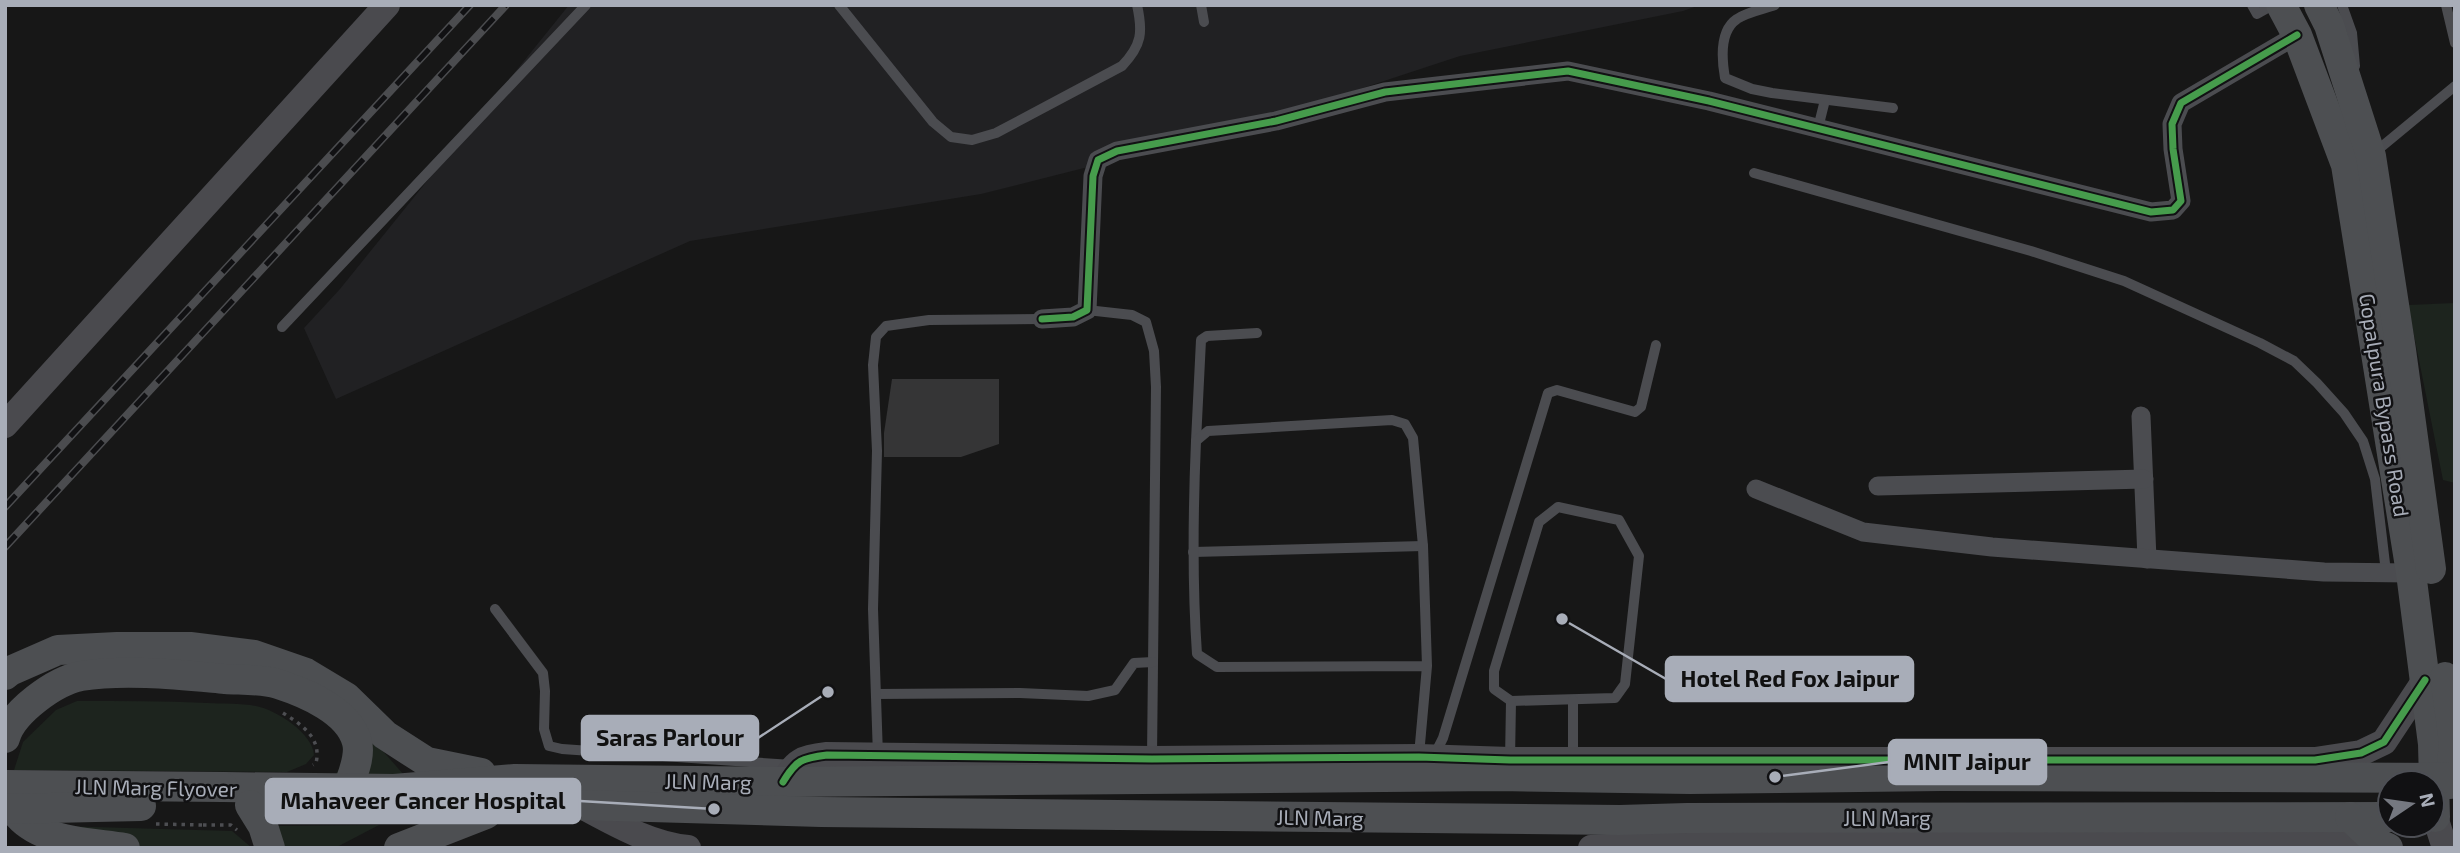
<svg xmlns="http://www.w3.org/2000/svg" width="2460" height="853" font-family="'Exo 2',sans-serif">
<style>
.built{fill:#212123}
.green{fill:#1d241e}
.building{fill:#353536}
.lines{fill:none;stroke-linecap:round;stroke-linejoin:round}
.path{stroke:#4d4e52;stroke-width:3.5;stroke-dasharray:3.5 5;stroke-linecap:butt}
.lane{stroke:#4b4c50;stroke-width:10}
.street{stroke:#4b4c50;stroke-width:19}
.secondary{stroke:#4a4a4e;stroke-width:26}
.primary{stroke:#4d4f52;stroke-width:30}
.rail-casing{stroke:#4b4c4f;stroke-width:8}
.rail{stroke:#111113;stroke-width:5;stroke-dasharray:16;stroke-linecap:butt}
.path-bridge{stroke:#4d4e52;stroke-width:3.5;stroke-dasharray:3.5 5;stroke-linecap:butt}
.primary-bridge{stroke:#4d4f52;stroke-width:30}
.cycleway-casing{stroke:#111113;stroke-width:11}
.cycleway{stroke:#469c4c;stroke-width:7}
.labels{text-anchor:middle;dominant-baseline:central;stroke-width:5;stroke-linejoin:round;paint-order:stroke}
.street-label{font-size:21px;fill:#a8adb8;stroke:#111113}
.leader{fill:none;stroke:#a8adb8;stroke-width:2.5}
.callout-dot{fill:#a8adb8;stroke:#111113;stroke-width:2.5}
.callout{fill:#a8adb8;stroke:#a8adb8;stroke-width:2.5}
.callout-label{font-size:23px;text-anchor:middle;font-weight:bold;fill:#111}
</style>
<rect width="100%" height="100%" fill="#171717"/>
<path class="built" d="M 569,5 L 1700,5 L 1683,11 L 1460,56 L 1238,129 L 981,194 L 690,241 L 336,399 L 304,328 L 340,289 Z"/>
<g class="green">
<path d="M 2455,303 L 2455,483 L 2443,480 L 2408,305 Z"/>
<path d="M 77,701 C 121,701 164,701 207,703 C 223,704 240,703 256,706 C 276,710 313,733 314,755 L 306,764 L 287,772 L 14,770 L 23,742 L 56,710 Z"/>
<path d="M 320,702 L 381,749 L 404,775 L 333,777 C 357,752 334,727 320,702 Z"/>
<path d="M 24,825 L 232,831 L 252,848 L 140,848 L 124,842 Z"/>
<path d="M 379,825 L 335,848 L 286,848 L 273,826 Z"/>
</g>
<path class="building" d="M 892,379 L 999,379 L 999,444 L 961,457 L 884,457 L 884,433 Z"/>
<g class="lines">
<g class="path">
<path d="M 283,713 C 302,725 322,738 316,763 L 313,765"/>
<path d="M 203,825 L 231,825 L 237,830"/>
</g>
<g class="lane">
<path d="M 839,5 L 933,122 L 951,137 L 972,140 L 996,133 L 1122,66 C 1142,45 1143,32 1137,5"/>
<path d="M 1201,5 L 1204,22"/>
<path d="M 1775,5 C 1764,9 1747,12 1737,19 C 1719,31 1722,61 1725,78 L 1752,89 L 1772,93 L 1893,108"/>
<path d="M 2252,5 L 2257,14 L 2273,5"/>
<path d="M 2342,5 L 2352,33 L 2355,66"/>
<path d="M 2446,5 L 2455,43"/>
<path d="M 1818,128 L 1825,100"/>
<path d="M 2374,153 L 2455,86"/>
<path d="M 1754,173 L 2031,251 L 2124,281 L 2260,343 L 2294,361 L 2317,383 L 2344,413 L 2363,441 L 2375,479 L 2386,572"/>
<path d="M 1087,310 L 1132,315 L 1146,322 L 1154,351 L 1156,387 L 1152,757"/>
<path d="M 282,327 L 586,5"/>
<path d="M 1196,441 L 1201,340 L 1207,336 L 1257,333"/>
<path d="M 1558,507 L 1619,520 L 1639,556 L 1625,684 L 1615,698 L 1511,701 L 1494,689 L 1494,671 L 1539,522 Z"/>
<path d="M 1193,552 L 1423,546"/>
<path d="M 495,609 L 543,673 L 545,691 L 544,729 L 549,746 L 562,749 L 792,765"/>
<path d="M 876,694 L 1020,693 L 1088,696 L 1115,690 L 1134,663 L 1153,662"/>
<path d="M 1419,755 L 1427,666 L 1423,546 L 1413,438 L 1405,424 L 1392,420 L 1208,431 L 1196,441 C 1193,512 1192,583 1197,654 L 1217,667 L 1427,666"/>
<path d="M 878,756 L 873,609 L 877,451 L 873,365 L 876,337 L 886,326 L 929,320 L 1042,319"/>
<path d="M 1434,756 L 1443,738 L 1548,393 L 1557,390 L 1635,412 L 1641,407 L 1656,345"/>
<path d="M 1573,759 L 1573,700"/>
<path d="M 1510,760 L 1511,701"/>
</g>
<g class="street">
<path d="M 1042,319 L 1073,317 L 1087,310 L 1093,176 L 1098,160 L 1117,151 L 1276,121 L 1385,92 L 1568,71 L 1709,101 L 2151,212 L 2173,210 L 2181,201 L 2173,149 L 2172,124 L 2181,103 L 2297,35"/>
<path d="M 2141,416 L 2147,559"/>
<path d="M 1878,486 L 2144,479"/>
<path d="M 1756,489 L 1863,532 L 1992,547 L 2324,572 L 2411,573"/>
</g>
<g class="secondary">
<path d="M 5,425 L 387,5"/>
<path d="M 783,782 C 796,760 802,758 827,755 L 1152,759 L 1419,757 L 1510,760 L 2315,760 L 2361,753 L 2384,742 L 2425,680"/>
<path d="M 580,805 C 614,823 649,844 688,848"/>
<path d="M 2435,817 L 2445,848"/>
<path d="M 1591,848 L 1689,843 L 1769,845 L 1976,840 L 2379,844"/>
</g>
<g class="primary">
<path d="M 2281,5 L 2297,35 L 2346,165 L 2411,573 L 2433,744 L 2435,817"/>
<path d="M 2319,5 L 2329,25 L 2371,156 L 2401,350 L 2431,569"/>
<path d="M 5,675 L 10,671 L 58,650 L 117,647 L 190,647 L 254,655 L 306,673 L 346,697 L 385,735 L 427,762 L 481,773"/>
<path d="M 2445,677 L 2454,742 L 2450,784"/>
<path d="M 5,738 C 12,712 55,681 81,676 C 126,669 180,675 225,679 C 242,680 262,679 278,684 C 306,693 349,711 357,742 C 361,757 352,775 348,789"/>
<path d="M 223,787 L 394,789 L 515,779 L 783,782 L 1498,776 L 1690,779 L 1941,776 L 2455,778"/>
<path d="M 5,790 C 19,843 81,841 125,848"/>
<path d="M 250,805 L 263,826 L 270,848"/>
<path d="M 396,806 L 502,807 L 580,805 L 821,812 L 1620,820 L 1687,818 L 2390,817"/>
<path d="M 2350,817 L 2379,844 L 2388,848"/>
<path d="M 399,848 L 486,814"/>
</g>
<defs>
<g id="rail">
<path d="M 5,507 L 470,5"/>
<path d="M 5,547 L 506,5"/>
</g>
</defs>
<use href="#rail" class="rail-casing"/>
<use href="#rail" class="rail"/>
<path class="path-bridge" d="M 156,824 L 203,825"/>
<g class="primary-bridge">
<path d="M 5,785 L 223,787"/>
<path d="M 5,809 L 141,806"/>
</g>
<defs>
<g id="cycleway">
<path d="M 1042,319 L 1073,317 L 1087,310 L 1093,176 L 1098,160 L 1117,151 L 1276,121 L 1385,92 L 1568,71 L 1709,101 L 2151,212 L 2173,210 L 2181,201 L 2173,149 L 2172,124 L 2181,103 L 2297,35"/>
<path d="M 783,782 C 796,760 802,758 827,755 L 1152,759 L 1419,757 L 1510,760 L 2315,760 L 2361,753 L 2384,742 L 2425,680"/>
</g>
</defs>
<use href="#cycleway" class="cycleway-casing"/>
<use href="#cycleway" class="cycleway"/>
</g>
<g class="labels">
<g class="street-label">
<text transform="translate(2385 405) rotate(81)">Gopalpura Bypass Road</text>
<text transform="translate(708 781) rotate(1)">JLN Marg</text>
<text transform="translate(156 787) rotate(1)">JLN Marg Flyover</text>
<text transform="translate(1320 817) rotate(1)">JLN Marg</text>
<text x="1887" y="817">JLN Marg</text>
</g>
</g>
<path class="leader" d="M1562 619L1666 679M828 692L758 738M1775 777L1889 762M714 809L580 801"/>
<g class="callout-dot">
<circle cx="1562" cy="619" r="7"/>
<circle cx="828" cy="692" r="7"/>
<circle cx="1775" cy="777" r="7"/>
<circle cx="714" cy="809" r="7"/>
</g>
<g class="callout">
<rect x="1666" y="657" width="247" height="44" rx="7"/>
<rect x="582" y="716" width="176" height="44" rx="7"/>
<rect x="1889" y="740" width="157" height="44" rx="7"/>
<rect x="266" y="779" width="314" height="44" rx="7"/>
</g>
<g class="callout-label">
<text x="1790" y="687">Hotel Red Fox Jaipur</text>
<text x="670" y="746">Saras Parlour</text>
<text x="1967" y="770">MNIT Jaipur</text>
<text x="423" y="809">Mahaveer Cancer Hospital</text>
</g>
<rect width="2460" height="853" fill="none" stroke="#a8adb8" stroke-width="14"/>
<g transform="translate(2411 804) rotate(77)"><circle r="33" fill="#111113" stroke="#4d4f55" stroke-width="2"/>
<path d="M0-5L12 26L0 18L-12 26Z" fill="#757880"/>
<text y="-10" font-size="19" font-weight="bold" text-anchor="middle" fill="#a8adb8">N</text>
</g>
</svg>
